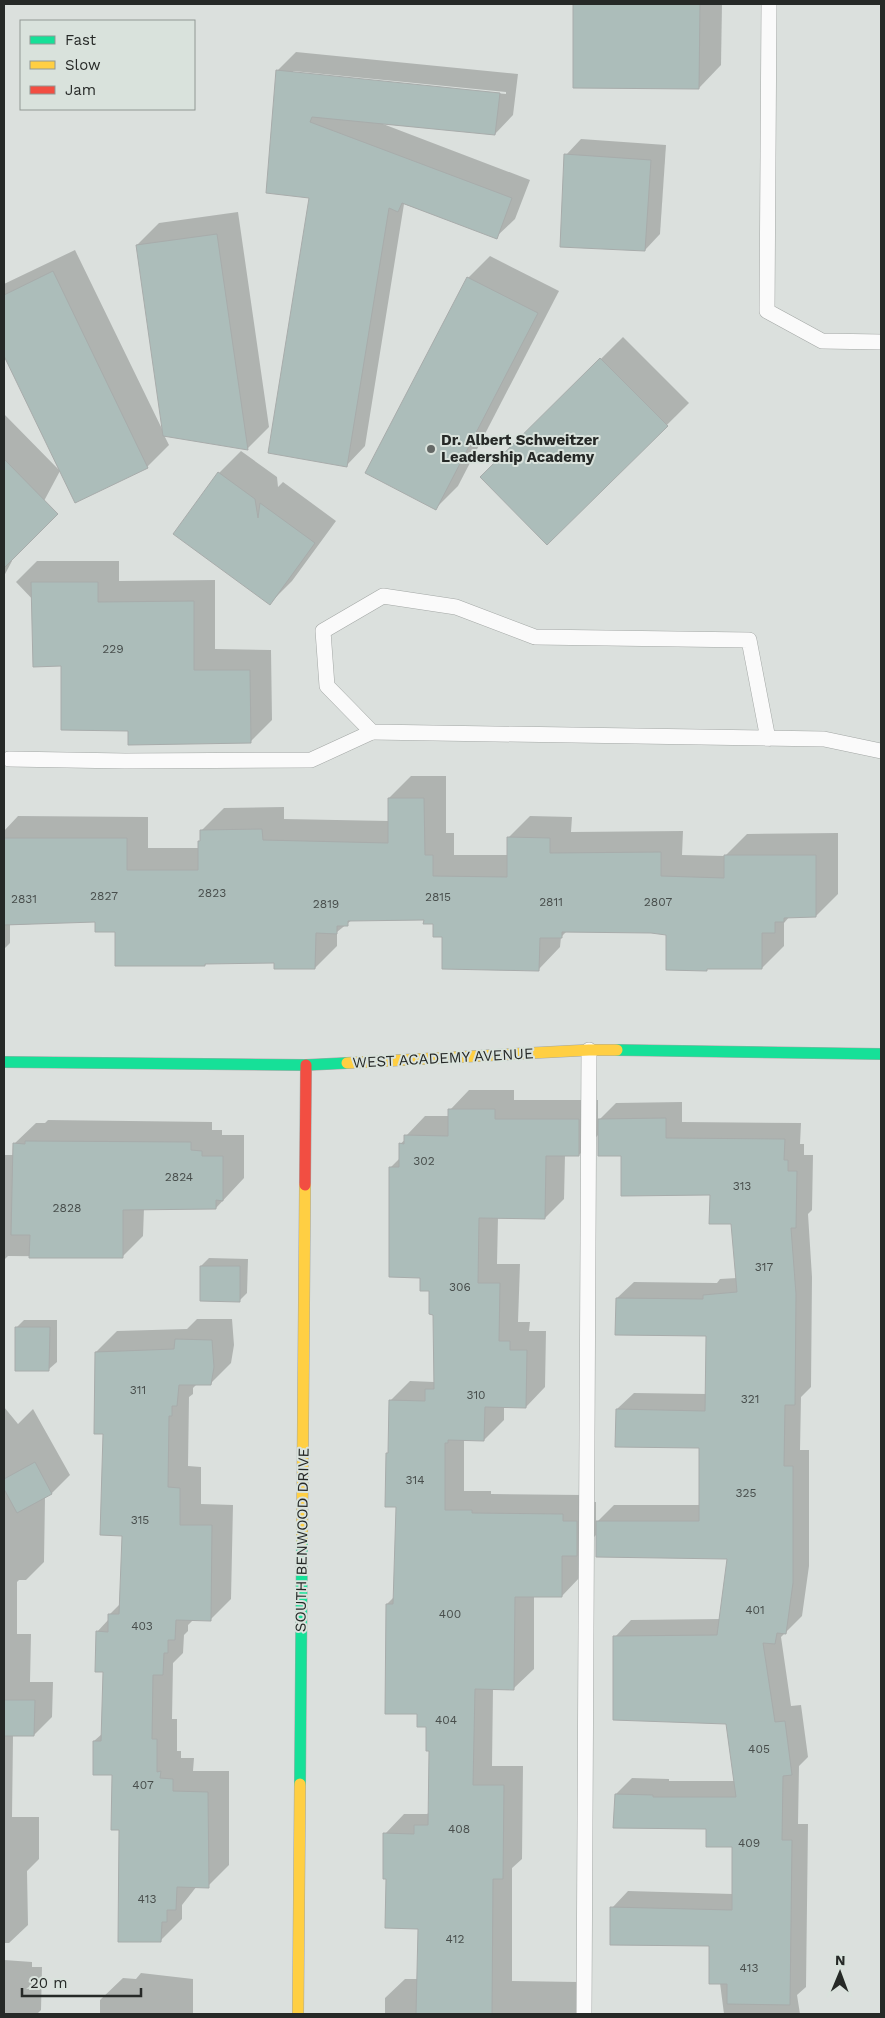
<svg xmlns="http://www.w3.org/2000/svg" width="885" height="2018" font-family="'Work Sans',sans-serif">
<style>
.shadow{fill:#0003;fill-rule:evenodd}
.building{fill:#acbdba;stroke:#a8acab}
.lines{fill:none;stroke-linecap:round;stroke-linejoin:round}
.lane-casing{stroke:#a3a7a5;stroke-width:16}
.fast-casing{stroke:#a3a7a5;stroke-width:12}
.slow-casing{stroke:#a3a7a5;stroke-width:12}
.jam-casing{stroke:#a3a7a5;stroke-width:12}
.lane{stroke:#fafafa;stroke-width:15}
.fast{stroke:#16e098;stroke-width:11}
.slow{stroke:#ffcf43;stroke-width:11}
.jam{stroke:#f24e42;stroke-width:11}
.poi-dot{fill:#656967;stroke:#d9e2dc;stroke-width:2}
.labels{text-anchor:middle;dominant-baseline:central;stroke-width:4;stroke-linejoin:round;paint-order:stroke}
.number-label{font-size:12px;fill:#484e4c}
.poi-label{font-size:15px;font-weight:bold;fill:#262927;stroke:#d9e2dc;text-anchor:start}
.street-label{font-size:15px;fill:#262927;stroke:#d9e2dc}
</style>
<rect width="100%" height="100%" fill="#dbe0dd"/>
<g class="shadow">
<path d="M 575,4 L 722,4 L 721,65 L 699,88 L 574,87 Z"/>
<path d="M 296,52 L 518,74 L 513,115 L 495,134 L 383,124 L 530,180 L 515,219 L 496,237 L 404,204 L 365,446 L 347,465 L 310,197 L 277,71 ZM 293,71 L 506,92 L 506,94 L 293,73 Z"/>
<path d="M 581,139 L 666,145 L 660,234 L 645,250 L 566,155 Z"/>
<path d="M 238,212 L 269,427 L 247,449 L 164,435 L 169,445 L 147,467 L 76,502 L 4,353 L 4,284 L 75,250 L 164,433 L 137,245 L 159,223 Z"/>
<path d="M 490,256 L 559,291 L 458,486 L 436,508 L 468,278 Z"/>
<path d="M 623,337 L 689,403 L 547,544 L 482,477 Z"/>
<path d="M 4,414 L 60,471 L 21,544 L 4,561 L 12,561 L 4,576 Z"/>
<path d="M 241,451 L 277,477 L 278,487 L 283,482 L 336,521 L 292,581 L 270,603 L 219,473 Z"/>
<path d="M 37,561 L 119,561 L 119,581 L 215,580 L 215,649 L 271,650 L 272,720 L 250,742 L 129,729 L 62,665 L 37,604 L 16,582 Z"/>
<path d="M 411,776 L 446,776 L 446,833 L 454,833 L 454,855 L 508,855 L 508,838 L 530,816 L 572,817 L 571,832 L 683,831 L 682,855 L 725,856 L 747,834 L 838,833 L 838,894 L 816,916 L 790,916 L 784,923 L 784,946 L 762,968 L 668,933 L 568,930 L 561,937 L 560,947 L 539,969 L 443,936 L 434,923 L 425,918 L 353,919 L 337,932 L 337,946 L 315,968 L 276,961 L 208,962 L 205,965 L 116,930 L 97,921 L 10,925 L 10,943 L 4,949 L 4,831 L 18,816 L 148,817 L 148,848 L 200,848 L 202,830 L 224,808 L 284,807 L 284,819 L 389,821 L 389,798 Z"/>
<path d="M 469,1090 L 514,1090 L 514,1100 L 598,1100 L 598,1121 L 616,1103 L 682,1102 L 682,1122 L 801,1123 L 800,1144 L 804,1144 L 804,1155 L 813,1155 L 812,1210 L 808,1214 L 812,1277 L 811,1387 L 801,1397 L 800,1450 L 809,1450 L 809,1566 L 802,1616 L 781,1637 L 791,1706 L 801,1705 L 808,1757 L 799,1766 L 798,1824 L 808,1824 L 806,1987 L 797,1995 L 800,2014 L 724,2014 L 720,1983 L 710,1944 L 612,1908 L 628,1891 L 733,1894 L 733,1846 L 708,1828 L 616,1794 L 632,1778 L 669,1779 L 669,1781 L 735,1781 L 727,1723 L 615,1637 L 631,1620 L 721,1619 L 729,1558 L 597,1534 L 581,1550 L 581,1576 L 562,1596 L 534,1596 L 534,1669 L 514,1688 L 493,1688 L 492,1766 L 523,1766 L 522,1859 L 512,1868 L 512,1981 L 579,1982 L 579,2014 L 385,2014 L 385,1998 L 405,1979 L 418,1979 L 419,1928 L 387,1877 L 385,1834 L 404,1814 L 427,1814 L 430,1812 L 431,1749 L 427,1726 L 419,1713 L 387,1604 L 395,1596 L 397,1506 L 387,1454 L 390,1451 L 390,1401 L 410,1381 L 434,1382 L 434,1313 L 430,1289 L 421,1277 L 390,1168 L 401,1157 L 400,1144 L 406,1139 L 406,1136 L 425,1116 L 450,1116 L 450,1110 ZM 599,1134 L 622,1155 L 711,1194 L 732,1223 L 737,1278 L 720,1279 L 717,1283 L 634,1282 L 617,1298 L 707,1335 L 707,1394 L 634,1393 L 617,1409 L 700,1447 L 701,1505 L 614,1505 L 596,1523 L 596,1502 L 582,1502 L 582,1495 L 491,1494 L 491,1491 L 464,1491 L 464,1439 L 484,1440 L 504,1420 L 504,1406 L 526,1407 L 545,1387 L 546,1331 L 529,1331 L 530,1322 L 518,1322 L 520,1264 L 497,1264 L 498,1217 L 545,1218 L 564,1199 L 565,1155 L 579,1155 Z"/>
<path d="M 48,1120 L 212,1122 L 212,1130 L 222,1130 L 222,1135 L 244,1135 L 244,1178 L 216,1208 L 144,1208 L 143,1236 L 122,1257 L 8,1256 L 4,1260 L 4,1155 L 14,1155 L 14,1144 L 36,1123 L 45,1123 Z"/>
<path d="M 209,1258 L 248,1259 L 247,1293 L 239,1301 L 201,1266 Z"/>
<path d="M 197,1319 L 232,1319 L 234,1345 L 231,1363 L 210,1384 L 197,1384 L 193,1388 L 193,1394 L 189,1397 L 188,1466 L 201,1467 L 201,1504 L 233,1505 L 231,1599 L 210,1620 L 194,1619 L 188,1625 L 188,1631 L 184,1635 L 183,1653 L 173,1663 L 172,1719 L 177,1719 L 177,1751 L 181,1751 L 181,1758 L 194,1758 L 193,1771 L 229,1771 L 229,1865 L 208,1886 L 197,1886 L 182,1905 L 182,1919 L 161,1940 L 120,1829 L 114,1774 L 94,1741 L 103,1733 L 104,1671 L 97,1632 L 109,1619 L 109,1615 L 121,1603 L 123,1535 L 104,1433 L 96,1352 L 117,1331 L 187,1329 Z"/>
<path d="M 24,1320 L 57,1320 L 57,1362 L 49,1369 L 16,1328 Z"/>
<path d="M 4,1407 L 18,1424 L 33,1409 L 70,1475 L 52,1493 L 45,1497 L 44,1562 L 26,1580 L 19,1580 L 17,1582 L 17,1634 L 31,1634 L 30,1682 L 53,1682 L 52,1717 L 34,1735 L 13,1736 L 12,1817 L 39,1817 L 39,1859 L 27,1871 L 28,1925 L 9,1943 L 4,1943 Z"/>
<path d="M 4,1960 L 32,1962 L 32,1967 L 42,1967 L 41,2010 L 37,2014 L 4,2014 Z"/>
<path d="M 141,1973 L 193,1979 L 193,2014 L 100,2014 L 100,2000 L 123,1978 L 136,1979 Z"/>
</g>
<g class="building">
<path d="M 573,4 L 700,4 L 699,89 L 573,88 Z"/>
<path d="M 276,70 L 500,93 L 495,135 L 312,117 L 310,122 L 512,198 L 497,239 L 402,203 L 398,212 L 389,208 L 347,467 L 268,453 L 309,198 L 266,193 Z"/>
<path d="M 564,154 L 651,160 L 645,251 L 560,247 Z"/>
<path d="M 217,234 L 248,450 L 163,436 L 136,245 Z"/>
<path d="M 53,271 L 148,468 L 75,503 L 4,356 L 4,295 Z"/>
<path d="M 467,277 L 538,313 L 436,510 L 365,473 Z"/>
<path d="M 600,358 L 668,426 L 547,545 L 480,477 Z"/>
<path d="M 4,459 L 58,514 L 4,568 Z"/>
<path d="M 218,472 L 255,499 L 258,518 L 260,503 L 315,543 L 270,605 L 173,534 Z"/>
<path d="M 31,582 L 98,582 L 98,602 L 194,601 L 194,670 L 250,670 L 251,743 L 128,745 L 128,731 L 61,730 L 61,666 L 33,667 Z"/>
<path d="M 388,798 L 424,798 L 425,855 L 433,855 L 433,876 L 507,877 L 507,837 L 550,838 L 550,853 L 661,852 L 661,876 L 724,878 L 724,855 L 816,855 L 816,917 L 784,918 L 784,922 L 775,922 L 775,933 L 762,933 L 762,969 L 707,969 L 707,971 L 666,970 L 666,935 L 651,933 L 562,932 L 562,938 L 540,938 L 539,971 L 442,969 L 442,937 L 433,937 L 433,924 L 423,924 L 424,920 L 348,921 L 348,926 L 337,926 L 337,934 L 316,933 L 315,969 L 274,969 L 274,963 L 205,964 L 205,966 L 115,966 L 115,932 L 95,932 L 95,922 L 4,925 L 4,838 L 127,838 L 127,870 L 198,870 L 198,841 L 200,841 L 200,830 L 262,829 L 263,840 L 388,843 Z"/>
<path d="M 448,1109 L 495,1109 L 495,1119 L 579,1119 L 579,1156 L 546,1156 L 545,1219 L 479,1218 L 478,1283 L 500,1283 L 499,1341 L 510,1341 L 510,1350 L 527,1350 L 526,1408 L 485,1407 L 484,1441 L 448,1440 L 448,1443 L 445,1443 L 445,1510 L 472,1510 L 472,1513 L 563,1514 L 563,1521 L 577,1521 L 577,1556 L 562,1556 L 562,1597 L 515,1597 L 514,1690 L 475,1689 L 473,1785 L 504,1785 L 503,1879 L 493,1879 L 492,2014 L 416,2014 L 418,1929 L 385,1928 L 386,1879 L 383,1879 L 383,1833 L 414,1834 L 414,1825 L 428,1825 L 429,1751 L 426,1751 L 426,1727 L 417,1727 L 417,1714 L 385,1714 L 386,1604 L 393,1604 L 396,1507 L 385,1507 L 386,1453 L 388,1453 L 389,1400 L 425,1401 L 425,1389 L 434,1389 L 433,1315 L 429,1314 L 429,1291 L 420,1291 L 420,1278 L 389,1277 L 389,1167 L 399,1167 L 399,1143 L 404,1144 L 404,1135 L 448,1136 Z"/>
<path d="M 666,1118 L 666,1138 L 785,1139 L 784,1160 L 788,1160 L 788,1171 L 797,1171 L 796,1228 L 791,1228 L 796,1294 L 795,1405 L 785,1405 L 784,1466 L 793,1466 L 793,1583 L 786,1634 L 777,1633 L 775,1644 L 763,1643 L 775,1722 L 785,1721 L 792,1775 L 783,1776 L 782,1840 L 792,1840 L 790,2005 L 727,2004 L 727,1984 L 709,1984 L 709,1946 L 610,1945 L 610,1907 L 732,1910 L 732,1847 L 706,1847 L 706,1829 L 613,1828 L 615,1794 L 653,1795 L 653,1797 L 736,1797 L 726,1724 L 613,1720 L 613,1636 L 717,1635 L 727,1559 L 596,1557 L 596,1521 L 699,1521 L 699,1448 L 615,1447 L 616,1409 L 705,1411 L 706,1336 L 615,1335 L 616,1298 L 703,1299 L 703,1295 L 737,1292 L 731,1224 L 709,1224 L 710,1195 L 621,1196 L 621,1156 L 598,1156 L 598,1119 Z"/>
<path d="M 25,1141 L 191,1142 L 191,1150 L 202,1151 L 202,1156 L 223,1156 L 223,1201 L 216,1200 L 216,1209 L 123,1210 L 123,1258 L 29,1258 L 30,1235 L 11,1235 L 13,1143 L 25,1144 Z"/>
<path d="M 200,1266 L 240,1266 L 240,1302 L 200,1301 Z"/>
<path d="M 15,1327 L 50,1327 L 49,1371 L 15,1371 Z"/>
<path d="M 175,1339 L 212,1340 L 214,1367 L 211,1385 L 179,1385 L 177,1406 L 172,1406 L 172,1416 L 169,1416 L 168,1487 L 180,1488 L 180,1525 L 212,1525 L 211,1621 L 176,1620 L 175,1640 L 168,1640 L 168,1653 L 164,1653 L 163,1675 L 153,1675 L 152,1739 L 157,1739 L 157,1772 L 161,1771 L 160,1778 L 173,1779 L 173,1791 L 208,1792 L 209,1888 L 177,1887 L 176,1910 L 167,1910 L 167,1922 L 162,1922 L 161,1942 L 118,1942 L 119,1830 L 111,1830 L 112,1775 L 93,1775 L 93,1741 L 101,1741 L 103,1672 L 95,1672 L 96,1631 L 108,1632 L 108,1614 L 119,1614 L 122,1536 L 100,1535 L 103,1434 L 94,1434 L 95,1352 L 174,1349 Z"/>
<path d="M 35,1462 L 52,1494 L 17,1513 L 4,1489 L 4,1479 Z"/>
<path d="M 4,1700 L 35,1700 L 34,1736 L 4,1736 Z"/>
</g>
<g class="lines">
<defs>
<g id="lane">
<path d="M 769,4 L 767,311 L 822,341 L 881,342"/>
<path d="M 768,739 L 749,640 L 535,637 L 456,607 L 383,596 L 323,631 L 327,686 L 372,732 L 824,739 L 881,751"/>
<path d="M 9,759 L 125,761 L 311,760 L 372,732"/>
<path d="M 584,2014 L 589,1050"/>
</g>
<g id="fast">
<path d="M 617,1050 L 881,1054"/>
<path d="M 4,1062 L 306,1065 L 347,1063"/>
<path d="M 300,1784 L 302,1541"/>
</g>
<g id="slow">
<path d="M 347,1063 L 589,1050 L 617,1050"/>
<path d="M 302,1541 L 305,1185"/>
<path d="M 298,2014 L 300,1784"/>
</g>
<path id="jam" d="M 305,1185 L 306,1065"/>
</defs>
<use href="#lane" class="lane-casing"/>
<use href="#fast" class="fast-casing"/>
<use href="#slow" class="slow-casing"/>
<use href="#jam" class="jam-casing"/>
<use href="#lane" class="lane"/>
<use href="#fast" class="fast"/>
<use href="#slow" class="slow"/>
<use href="#jam" class="jam"/>
</g>
<circle class="poi-dot" cx="431" cy="449" r="5"/>
<g class="labels">
<g class="number-label">
<text x="113" y="649">229</text>
<text x="212" y="893">2823</text>
<text x="104" y="896">2827</text>
<text x="438" y="897">2815</text>
<text x="24" y="899">2831</text>
<text x="551" y="902">2811</text>
<text x="658" y="902">2807</text>
<text x="326" y="904">2819</text>
<text x="424" y="1161">302</text>
<text x="179" y="1177">2824</text>
<text x="742" y="1186">313</text>
<text x="67" y="1208">2828</text>
<text x="764" y="1267">317</text>
<text x="460" y="1287">306</text>
<text x="138" y="1390">311</text>
<text x="476" y="1395">310</text>
<text x="750" y="1399">321</text>
<text x="415" y="1480">314</text>
<text x="746" y="1493">325</text>
<text x="140" y="1520">315</text>
<text x="755" y="1610">401</text>
<text x="450" y="1614">400</text>
<text x="142" y="1626">403</text>
<text x="446" y="1720">404</text>
<text x="759" y="1749">405</text>
<text x="143" y="1785">407</text>
<text x="459" y="1829">408</text>
<text x="749" y="1843">409</text>
<text x="147" y="1899">413</text>
<text x="455" y="1939">412</text>
<text x="749" y="1968">413</text>
</g>
<g class="poi-label">
<text x="441" y="440">Dr. Albert Schweitzer<tspan x="441" dy="17">Leadership Academy</tspan></text>
</g>
<g class="street-label">
<text transform="translate(443 1058) rotate(-3)">WEST ACADEMY AVENUE</text>
<text transform="translate(302 1540) rotate(-89)">SOUTH BENWOOD DRIVE</text>
</g>
</g>
<rect width="885" height="2018" fill="none" stroke="#262927" stroke-width="10"/>
<rect x="20" y="20" width="175" height="90" fill="#d9e2dc" stroke="#919894"/>
<rect x="30" y="36" width="25" height="8" fill="#16e098" stroke="#919894"/>
<text x="65" y="45" font-size="15" fill="#262927">Fast</text>
<rect x="30" y="61" width="25" height="8" fill="#ffcf43" stroke="#919894"/>
<text x="65" y="70" font-size="15" fill="#262927">Slow</text>
<rect x="30" y="86" width="25" height="8" fill="#f24e42" stroke="#919894"/>
<text x="65" y="95" font-size="15" fill="#262927">Jam</text>
<g transform="translate(840 1973) rotate(1)" stroke="#d9e2dc" stroke-width="4" paint-order="stroke">
<path d="M0-4L9 19L0 12L-9 19Z" fill="#262927"/>
<text y="-8" font-size="14" font-weight="bold" text-anchor="middle" fill="#262927">N</text>
</g>
<path d="M22 1988v8h119v-8" fill="none" stroke="#262927" stroke-width="2.5"/>
<text x="30" y="1988" font-size="15" fill="#262927" stroke="#d9e2dc" stroke-width="4" paint-order="stroke">20 m</text>
</svg>
